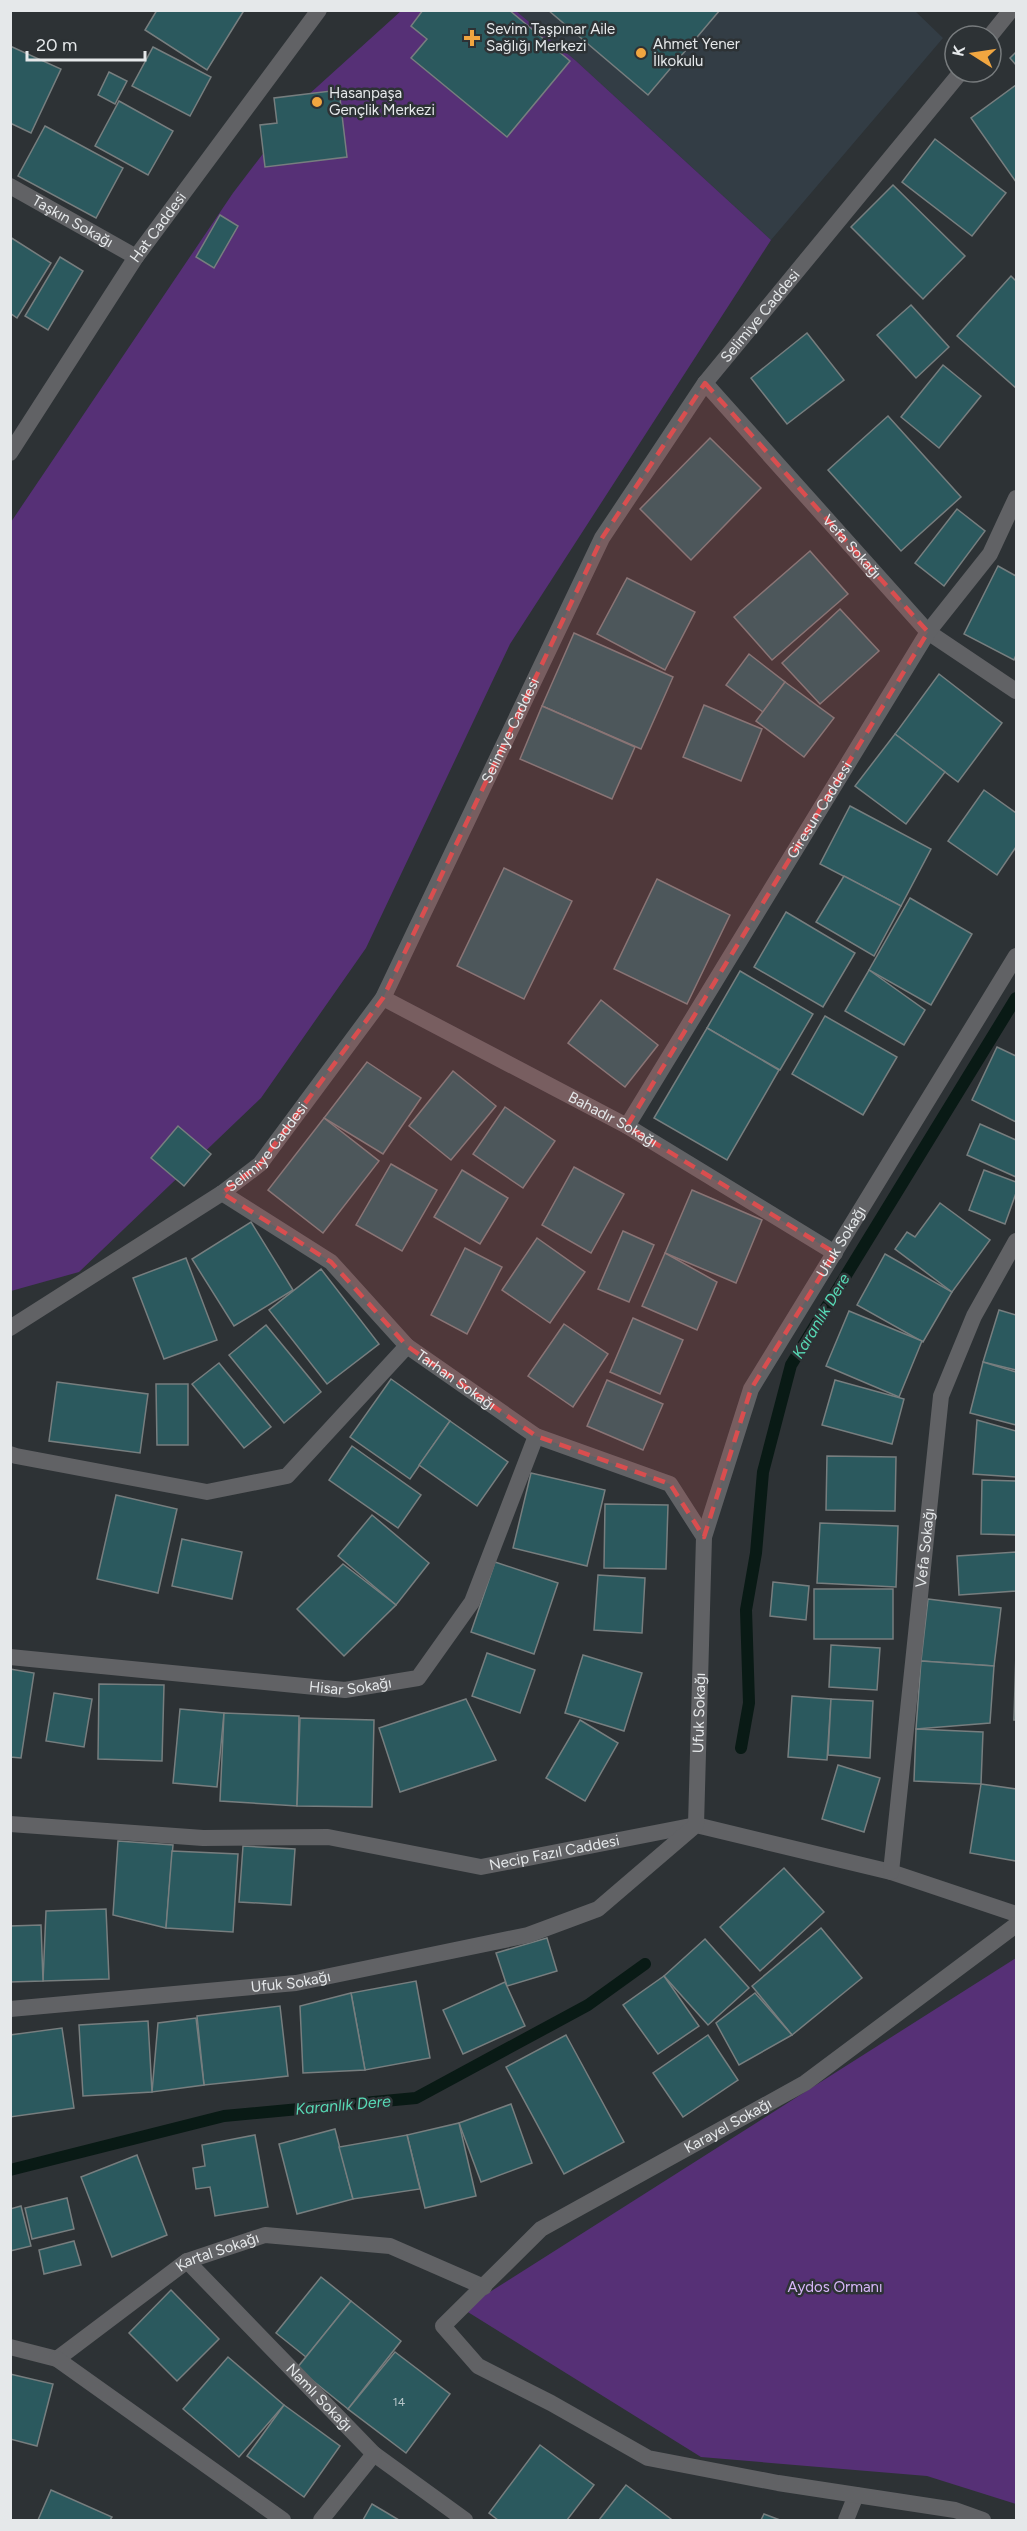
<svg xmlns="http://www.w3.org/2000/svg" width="1027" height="2531" font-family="Figtree,sans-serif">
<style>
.built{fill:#333d45}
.green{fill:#563076}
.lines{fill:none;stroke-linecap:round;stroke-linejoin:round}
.stream{stroke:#091a15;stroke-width:12}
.building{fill:#2b595e;stroke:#777e7f;stroke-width:1.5}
.minor{stroke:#616265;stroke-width:16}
.tertiary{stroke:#616265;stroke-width:16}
.marked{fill:#d94e4f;fill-opacity:0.2;stroke:#d94e4f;stroke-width:4.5;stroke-dasharray:12 8;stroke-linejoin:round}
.poi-dot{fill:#f1a640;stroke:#2d3235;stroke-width:2}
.labels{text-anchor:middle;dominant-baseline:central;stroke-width:5;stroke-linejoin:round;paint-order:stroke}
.number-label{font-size:12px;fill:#b6c4c7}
.poi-label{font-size:15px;fill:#e5e8ea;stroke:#2d3235;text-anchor:start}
.street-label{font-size:15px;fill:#e5e8ea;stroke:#2d3235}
.park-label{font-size:15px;fill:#d7b7f8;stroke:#2d3235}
.water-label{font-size:16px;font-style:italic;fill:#57d9b5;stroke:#2d3235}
</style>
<rect width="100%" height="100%" fill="#2d3235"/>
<path class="built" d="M 516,11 L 915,11 L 943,38 L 771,240 L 575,60 Z"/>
<g class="green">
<path d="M 401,11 L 516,11 L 575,60 L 771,240 L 510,644 L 366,948 L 261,1098 L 79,1272 L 11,1291 L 11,522 L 233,193 L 307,96 Z"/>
<path d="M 1016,1958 L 1016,2504 L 927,2476 L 701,2457 L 463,2309 Z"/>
</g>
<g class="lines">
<g class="stream">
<path d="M 741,1748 L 749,1703 L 746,1610 L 756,1553 L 763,1472 L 791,1365 L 1016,998"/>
<path d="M 10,2170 L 224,2116 L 416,2098 L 588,2005 L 645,1964"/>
</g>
</g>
<g class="building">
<path d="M 157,10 L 241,10 L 243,12 L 207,70 L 145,30 Z"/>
<path d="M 423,10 L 509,10 L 570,61 L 507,137 L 411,58 L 427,39 L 411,26 Z"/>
<path d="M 548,10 L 720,10 L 648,95 Z"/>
<path d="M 10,46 L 61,69 L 31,133 L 10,123 Z"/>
<path d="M 153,47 L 211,77 L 190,116 L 132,86 Z"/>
<path d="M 1016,52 L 1016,65 L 1010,58 Z"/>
<path d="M 109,72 L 127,81 L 115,104 L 98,95 Z"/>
<path d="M 1016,85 L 1016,182 L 971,118 Z"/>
<path d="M 339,90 L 347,157 L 265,167 L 260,125 L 277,123 L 274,98 Z"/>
<path d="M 119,101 L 173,131 L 148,175 L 95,146 Z"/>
<path d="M 45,126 L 123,168 L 96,218 L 18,176 Z"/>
<path d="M 935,139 L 1006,193 L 972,236 L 902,182 Z"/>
<path d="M 893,185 L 965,256 L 923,299 L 851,227 Z"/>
<path d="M 220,215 L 238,226 L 214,268 L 196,257 Z"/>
<path d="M 10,237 L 51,263 L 17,318 L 10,313 Z"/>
<path d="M 60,257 L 83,271 L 48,330 L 25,316 Z"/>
<path d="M 1011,276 L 1016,281 L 1016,388 L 957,336 Z"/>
<path d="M 911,305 L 949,347 L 916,378 L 877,335 Z"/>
<path d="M 807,333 L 844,380 L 787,424 L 751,378 Z"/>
<path d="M 943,365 L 981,396 L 939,448 L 901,417 Z"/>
<path d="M 888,416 L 961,497 L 901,551 L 828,470 Z"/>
<path d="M 710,438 L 761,488 L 691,560 L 640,509 Z"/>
<path d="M 957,509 L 985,531 L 944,586 L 915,563 Z"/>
<path d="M 810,551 L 848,594 L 772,660 L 734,617 Z"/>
<path d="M 998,566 L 1016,576 L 1016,655 L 1014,660 L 964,634 Z"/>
<path d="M 627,578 L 695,612 L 665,670 L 597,634 Z"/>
<path d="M 840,609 L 879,651 L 820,704 L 782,663 Z"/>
<path d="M 574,633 L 673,677 L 641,749 L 542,706 Z"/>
<path d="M 749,654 L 785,682 L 763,712 L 726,685 Z"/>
<path d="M 939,674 L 1002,723 L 958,782 L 895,734 Z"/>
<path d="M 785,682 L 834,718 L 804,757 L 756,721 Z"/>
<path d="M 704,705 L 762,729 L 741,781 L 683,757 Z"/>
<path d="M 542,706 L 635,747 L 612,799 L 520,759 Z"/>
<path d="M 895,734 L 945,772 L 906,824 L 855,786 Z"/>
<path d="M 984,790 L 1016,813 L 1016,847 L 997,875 L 948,841 Z"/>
<path d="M 850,806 L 931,849 L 901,906 L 820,864 Z"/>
<path d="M 504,868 L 572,901 L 524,999 L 457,966 Z"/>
<path d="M 844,876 L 901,906 L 874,956 L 816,922 Z"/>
<path d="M 657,879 L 730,915 L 687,1004 L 614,969 Z"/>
<path d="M 910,898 L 972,934 L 931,1005 L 869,970 Z"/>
<path d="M 786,912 L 855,953 L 823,1007 L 754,967 Z"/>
<path d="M 869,970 L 925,1010 L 904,1045 L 845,1011 Z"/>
<path d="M 740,971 L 813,1014 L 780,1070 L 707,1028 Z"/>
<path d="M 601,1000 L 658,1045 L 625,1087 L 568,1043 Z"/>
<path d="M 825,1016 L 897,1057 L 863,1115 L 792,1074 Z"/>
<path d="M 707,1028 L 779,1070 L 727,1160 L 654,1118 Z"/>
<path d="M 997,1047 L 1016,1056 L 1016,1122 L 972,1100 Z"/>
<path d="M 367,1062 L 421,1098 L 383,1154 L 324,1118 Z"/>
<path d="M 453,1071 L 496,1106 L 451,1160 L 409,1126 Z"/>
<path d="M 505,1107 L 555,1141 L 523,1188 L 473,1154 Z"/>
<path d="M 324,1118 L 379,1161 L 323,1233 L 268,1190 Z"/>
<path d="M 980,1124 L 1016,1140 L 1016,1177 L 967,1155 Z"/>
<path d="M 178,1126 L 211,1154 L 184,1186 L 151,1158 Z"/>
<path d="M 391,1164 L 437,1190 L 402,1251 L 356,1225 Z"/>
<path d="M 574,1167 L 624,1194 L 591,1253 L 542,1225 Z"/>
<path d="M 462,1170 L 508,1198 L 480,1244 L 434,1217 Z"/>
<path d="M 984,1170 L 1016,1182 L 1016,1193 L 1005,1224 L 969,1210 Z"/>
<path d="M 692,1190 L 762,1220 L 736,1283 L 665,1253 Z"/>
<path d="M 940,1203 L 990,1240 L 952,1292 L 895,1249 L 907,1232 L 915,1237 Z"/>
<path d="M 251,1222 L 293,1290 L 234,1326 L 192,1259 Z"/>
<path d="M 623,1231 L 654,1245 L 629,1302 L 598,1289 Z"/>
<path d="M 537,1238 L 585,1272 L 550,1323 L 502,1290 Z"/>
<path d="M 465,1248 L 502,1267 L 467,1334 L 431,1315 Z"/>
<path d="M 665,1253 L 717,1282 L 697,1330 L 642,1306 Z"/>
<path d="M 885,1254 L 952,1292 L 923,1342 L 857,1305 Z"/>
<path d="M 186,1258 L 217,1340 L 164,1359 L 133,1278 Z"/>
<path d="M 321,1269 L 379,1344 L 327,1384 L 269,1310 Z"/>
<path d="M 999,1310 L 1016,1315 L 1016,1370 L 983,1362 Z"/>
<path d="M 849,1311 L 922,1341 L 899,1397 L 826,1366 Z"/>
<path d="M 633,1318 L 683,1340 L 660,1394 L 610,1372 Z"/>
<path d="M 564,1324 L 608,1354 L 573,1407 L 528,1376 Z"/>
<path d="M 266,1325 L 321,1392 L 284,1423 L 229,1355 Z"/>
<path d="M 983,1362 L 1016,1372 L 1016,1425 L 970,1413 Z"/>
<path d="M 219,1363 L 271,1427 L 244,1448 L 192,1384 Z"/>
<path d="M 391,1379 L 450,1421 L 410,1479 L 350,1437 Z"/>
<path d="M 607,1380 L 663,1404 L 643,1450 L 587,1426 Z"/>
<path d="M 835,1380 L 904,1399 L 892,1444 L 822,1425 Z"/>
<path d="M 57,1382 L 148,1394 L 140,1453 L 49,1441 Z"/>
<path d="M 156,1384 L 188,1384 L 188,1445 L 157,1445 Z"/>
<path d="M 977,1420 L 1016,1431 L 1016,1477 L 973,1474 Z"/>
<path d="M 450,1421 L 508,1462 L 477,1506 L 419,1465 Z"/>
<path d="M 352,1446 L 421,1495 L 398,1528 L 329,1480 Z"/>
<path d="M 827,1456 L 896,1457 L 895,1511 L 826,1510 Z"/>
<path d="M 531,1473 L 605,1490 L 587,1566 L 513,1548 Z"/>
<path d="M 982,1480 L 1016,1481 L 1016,1535 L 981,1534 Z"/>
<path d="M 116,1495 L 177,1509 L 158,1593 L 97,1579 Z"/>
<path d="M 605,1504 L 668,1505 L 666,1569 L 604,1568 Z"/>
<path d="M 372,1515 L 429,1563 L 396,1605 L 338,1556 Z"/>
<path d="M 820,1523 L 898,1526 L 896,1587 L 817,1583 Z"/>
<path d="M 182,1539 L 242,1552 L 232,1599 L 172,1586 Z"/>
<path d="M 1016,1552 L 1016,1591 L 959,1595 L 957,1556 Z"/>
<path d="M 495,1562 L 558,1583 L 534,1654 L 471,1632 Z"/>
<path d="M 343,1564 L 396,1605 L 344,1656 L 297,1609 Z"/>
<path d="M 598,1575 L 645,1578 L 642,1633 L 594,1630 Z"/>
<path d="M 773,1582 L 809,1586 L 806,1620 L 770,1616 Z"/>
<rect x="814" y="1589" width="79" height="50"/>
<path d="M 928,1599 L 1001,1608 L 994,1666 L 921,1661 Z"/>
<path d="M 831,1645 L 880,1648 L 877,1690 L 829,1687 Z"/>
<path d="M 1016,1651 L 1016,1720 L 1014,1720 Z"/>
<path d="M 487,1653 L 535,1670 L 520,1713 L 472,1696 Z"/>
<path d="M 583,1655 L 642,1673 L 624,1731 L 565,1713 Z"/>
<path d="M 921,1661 L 994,1666 L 990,1723 L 916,1729 Z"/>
<path d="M 10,1669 L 34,1673 L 21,1758 L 10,1757 Z"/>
<path d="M 99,1684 L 164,1685 L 162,1761 L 98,1759 Z"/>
<path d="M 54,1693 L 92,1699 L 84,1747 L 46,1741 Z"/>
<path d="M 792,1696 L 831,1699 L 827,1760 L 788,1757 Z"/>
<path d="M 466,1699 L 496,1760 L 400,1792 L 379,1728 Z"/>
<path d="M 831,1699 L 873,1701 L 870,1758 L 828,1755 Z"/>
<path d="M 180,1709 L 224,1713 L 217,1787 L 173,1783 Z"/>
<path d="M 224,1713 L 299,1716 L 297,1806 L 220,1801 Z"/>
<path d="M 300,1718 L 374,1720 L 372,1807 L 297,1806 Z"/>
<path d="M 580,1720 L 618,1743 L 585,1801 L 546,1778 Z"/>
<path d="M 916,1729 L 983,1732 L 981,1784 L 914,1781 Z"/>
<path d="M 838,1765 L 880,1778 L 864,1832 L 822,1819 Z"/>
<path d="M 981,1784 L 1016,1789 L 1016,1861 L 970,1853 Z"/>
<path d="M 118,1841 L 173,1845 L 166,1928 L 113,1915 Z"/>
<path d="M 243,1846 L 295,1849 L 291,1905 L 239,1902 Z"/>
<path d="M 172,1851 L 238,1854 L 233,1932 L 166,1928 Z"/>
<path d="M 784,1868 L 824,1912 L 760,1971 L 720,1927 Z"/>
<path d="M 106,1909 L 109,1979 L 43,1981 L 46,1911 Z"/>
<path d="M 41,1925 L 43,1981 L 10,1982 L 10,1926 Z"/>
<path d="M 821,1928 L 862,1978 L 792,2035 L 752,1986 Z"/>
<path d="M 547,1938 L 557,1971 L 507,1986 L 496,1953 Z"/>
<path d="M 705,1939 L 749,1988 L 708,2025 L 664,1976 Z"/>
<path d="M 664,1976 L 699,2026 L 658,2054 L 623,2005 Z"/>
<path d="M 416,1981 L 430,2058 L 365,2070 L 351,1993 Z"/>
<path d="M 505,1982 L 525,2026 L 463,2054 L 443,2010 Z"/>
<path d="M 351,1993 L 365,2070 L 303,2073 L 300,2006 Z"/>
<path d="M 755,1993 L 792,2035 L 739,2065 L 716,2023 Z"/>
<path d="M 280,2006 L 288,2076 L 204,2085 L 197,2016 Z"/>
<path d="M 196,2018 L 204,2085 L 152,2092 L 158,2023 Z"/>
<path d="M 148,2021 L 152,2092 L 83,2096 L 79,2025 Z"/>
<path d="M 62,2028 L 74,2108 L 10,2117 L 10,2035 Z"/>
<path d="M 566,2035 L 624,2142 L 564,2174 L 506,2067 Z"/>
<path d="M 708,2035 L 738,2080 L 683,2117 L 653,2073 Z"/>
<path d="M 511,2104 L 532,2163 L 481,2182 L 459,2123 Z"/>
<path d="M 459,2123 L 476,2196 L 425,2208 L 407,2135 Z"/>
<path d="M 335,2129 L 353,2199 L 297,2214 L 279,2144 Z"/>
<path d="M 255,2135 L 268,2207 L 215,2216 L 210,2187 L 196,2189 L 193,2168 L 205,2166 L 202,2145 Z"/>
<path d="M 407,2135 L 420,2189 L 353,2199 L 339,2147 Z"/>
<path d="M 137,2155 L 167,2235 L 112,2257 L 81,2177 Z"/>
<path d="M 67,2198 L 74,2229 L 32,2239 L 25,2208 Z"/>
<path d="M 21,2206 L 31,2246 L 10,2251 L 10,2209 Z"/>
<path d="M 74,2241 L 81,2265 L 44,2274 L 39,2250 Z"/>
<path d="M 321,2277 L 351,2301 L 306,2357 L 276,2333 Z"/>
<path d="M 171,2290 L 219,2339 L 177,2381 L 129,2333 Z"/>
<path d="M 351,2301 L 401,2341 L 348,2409 L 297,2368 Z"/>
<path d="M 395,2352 L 450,2394 L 406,2453 L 348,2409 Z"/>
<path d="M 228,2357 L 284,2405 L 239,2457 L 183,2409 Z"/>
<path d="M 10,2374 L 53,2384 L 37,2446 L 10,2439 Z"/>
<path d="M 284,2405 L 340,2446 L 304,2497 L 247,2456 Z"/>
<path d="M 540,2445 L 594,2485 L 567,2520 L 498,2520 L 489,2513 Z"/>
<path d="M 626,2485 L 671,2519 L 670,2520 L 599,2520 Z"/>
<path d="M 51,2490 L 112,2517 L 110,2520 L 38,2520 Z"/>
<path d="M 372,2504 L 399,2520 L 363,2520 Z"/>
<path d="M 764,2514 L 780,2520 L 761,2520 Z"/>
</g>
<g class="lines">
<g class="minor">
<path d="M 990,36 L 1011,10"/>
<path id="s1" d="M 10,186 L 136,257"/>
<path id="s2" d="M 705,383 L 928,632 L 1016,691"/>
<path id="s3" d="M 383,998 L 627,1126 L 835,1253"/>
<path id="s4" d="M 627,1126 L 928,632 L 990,554 L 1016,498"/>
<path id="s5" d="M 222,1193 L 331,1262 L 407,1346 L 536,1436 L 670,1484 L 704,1537"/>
<path id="s6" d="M 10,1328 L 222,1193 L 260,1164 L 383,998 L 602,538 L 705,383 L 961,72"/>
<path d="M 10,1454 L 16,1456 L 207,1492 L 287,1476 L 407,1346"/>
<path id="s7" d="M 10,1657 L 345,1690 L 418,1678 L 472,1602 L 536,1436"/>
<path id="s8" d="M 10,1824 L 203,1838 L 328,1837 L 481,1867 L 696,1825 L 891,1872 L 1016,1914"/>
<path id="s9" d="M 891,1872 L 941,1396 L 974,1316 L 1016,1241"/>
<path id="s10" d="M 10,2009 L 296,1983 L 528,1935 L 598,1909 L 696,1825 L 704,1537 L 751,1389 L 1016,956"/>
<path id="s11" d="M 187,2261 L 374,2454 L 465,2520"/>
<path id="s12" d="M 10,2347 L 57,2359 L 187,2261 L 265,2235 L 390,2246 L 484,2287"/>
<path d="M 57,2359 L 283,2520"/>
<path d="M 321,2520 L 374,2454"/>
<path d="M 846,2520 L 856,2495"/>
<path id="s13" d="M 983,2520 L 955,2510 L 778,2483 L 648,2458 L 551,2403 L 478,2366 L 443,2326 L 541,2229 L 805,2083 L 1016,1925"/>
</g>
<path class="tertiary" id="s14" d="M 10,453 L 136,257 L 319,10"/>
</g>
<path class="marked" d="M 705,383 L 928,632 L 627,1126 L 835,1253 L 751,1389 L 704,1537 L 670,1484 L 536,1436 L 407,1346 L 331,1262 L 222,1193 L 260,1164 L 383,998 L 602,538 Z"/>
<g class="poi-dot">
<path d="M469 29h6v6h6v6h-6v6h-6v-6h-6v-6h6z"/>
<circle cx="641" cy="53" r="6"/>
<circle cx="317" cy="102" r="6"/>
</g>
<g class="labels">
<g class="number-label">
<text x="399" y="2402">14</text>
</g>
<g class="poi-label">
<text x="486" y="29">Sevim Taşpınar Aile<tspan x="486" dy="17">Sağlığı Merkezi</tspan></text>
<text x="653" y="44">Ahmet Yener<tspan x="653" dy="17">İlkokulu</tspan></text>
<text x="329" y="93">Hasanpaşa<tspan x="329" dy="17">Gençlik Merkezi</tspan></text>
</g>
<g class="street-label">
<text stroke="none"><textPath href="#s1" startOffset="72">Taşkın Sokağı</textPath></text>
<text stroke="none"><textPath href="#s14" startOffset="270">Hat Caddesi</textPath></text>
<text stroke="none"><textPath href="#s6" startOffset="1288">Selimiye Caddesi</textPath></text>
<text stroke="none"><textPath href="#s2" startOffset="220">Vefa Sokağı</textPath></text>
<text stroke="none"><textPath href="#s6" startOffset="802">Selimiye Caddesi</textPath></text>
<text stroke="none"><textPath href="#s4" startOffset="370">Giresun Caddesi</textPath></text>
<text stroke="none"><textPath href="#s3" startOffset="260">Bahadır Sokağı</textPath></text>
<text stroke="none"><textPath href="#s6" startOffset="316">Selimiye Caddesi</textPath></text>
<text stroke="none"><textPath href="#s10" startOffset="1344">Ufuk Sokağı</textPath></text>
<text stroke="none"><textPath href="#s5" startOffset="302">Tarhan Sokağı</textPath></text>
<text stroke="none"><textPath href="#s9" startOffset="326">Vefa Sokağı</textPath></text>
<text stroke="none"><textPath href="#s7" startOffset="342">Hisar Sokağı</textPath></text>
<text stroke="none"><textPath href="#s10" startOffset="840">Ufuk Sokağı</textPath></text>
<text stroke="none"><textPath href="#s8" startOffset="549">Necip Fazıl Caddesi</textPath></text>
<text stroke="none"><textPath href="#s10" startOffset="282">Ufuk Sokağı</textPath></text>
<text stroke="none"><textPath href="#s13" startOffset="939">Karayel Sokağı</textPath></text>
<text stroke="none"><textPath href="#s12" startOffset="243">Kartal Sokağı</textPath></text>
<text stroke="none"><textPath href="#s11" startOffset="190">Namlı Sokağı</textPath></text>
</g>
<g class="park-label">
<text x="835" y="2287">Aydos Ormanı</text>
</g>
<g class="water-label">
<text transform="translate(821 1316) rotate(-59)">Karanlık Dere</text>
<text transform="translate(343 2105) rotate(-5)">Karanlık Dere</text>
</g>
</g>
<rect width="1027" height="2531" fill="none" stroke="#e5e8ea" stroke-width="24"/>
<g transform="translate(973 54) rotate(282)"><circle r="28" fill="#2d3235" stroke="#777b7d" stroke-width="1.5"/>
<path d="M0-4.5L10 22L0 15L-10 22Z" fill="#f1a640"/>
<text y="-9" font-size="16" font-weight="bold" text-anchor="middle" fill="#e5e8ea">K</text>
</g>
<path d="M27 51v9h118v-9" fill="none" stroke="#e5e8ea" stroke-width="3"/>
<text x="36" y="51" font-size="18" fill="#e5e8ea" stroke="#2d3235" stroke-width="4.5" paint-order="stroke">20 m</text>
</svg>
